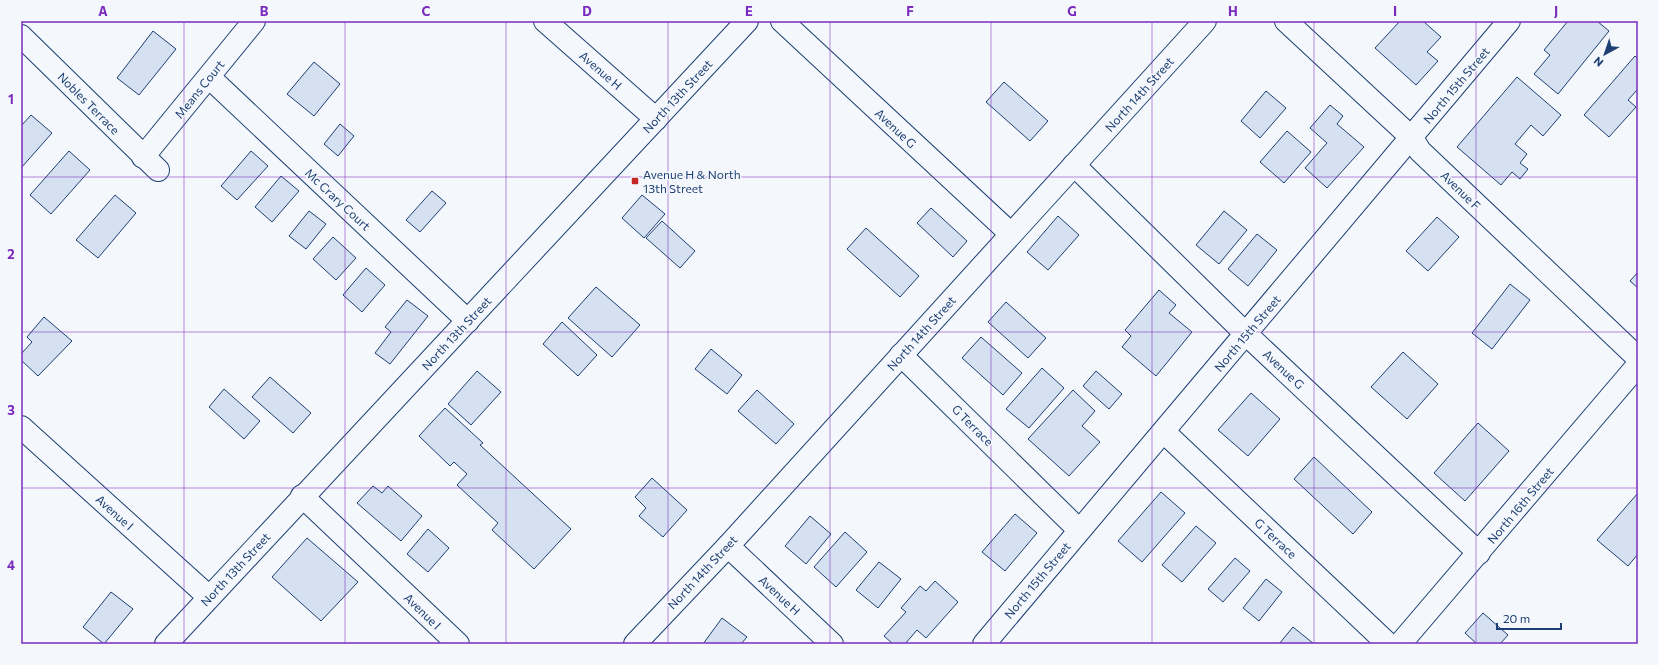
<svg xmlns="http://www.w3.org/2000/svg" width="1659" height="665" font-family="Commissioner,sans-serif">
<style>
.building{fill:#d5e0f0;stroke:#1d3f73}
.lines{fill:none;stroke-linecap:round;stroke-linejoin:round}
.minor-casing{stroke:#1d3f73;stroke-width:24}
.minor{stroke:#f4f7fb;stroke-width:22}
.grid{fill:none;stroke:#7b2cbf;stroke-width:1;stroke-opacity:0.55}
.poi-dot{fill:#c62828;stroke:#f4f7fb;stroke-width:1.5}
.labels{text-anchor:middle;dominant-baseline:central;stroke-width:3;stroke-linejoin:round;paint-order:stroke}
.street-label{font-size:12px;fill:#1d3f73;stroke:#f4f7fb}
.poi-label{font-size:12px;fill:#1d3f73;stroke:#f4f7fb;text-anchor:start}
.neatline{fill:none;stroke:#7b2cbf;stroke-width:1.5}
.grid-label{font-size:13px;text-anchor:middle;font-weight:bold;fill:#7b2cbf}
</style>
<rect width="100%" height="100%" fill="#f4f7fb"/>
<g class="building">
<path d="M 1400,21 L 1423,21 L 1441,37 L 1427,52 L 1438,61 L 1416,85 L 1375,48 Z"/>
<path d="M 1568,21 L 1597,21 L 1609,31 L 1558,94 L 1534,74 L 1550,55 L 1544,50 Z"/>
<path d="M 153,31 L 176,49 L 139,95 L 117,78 Z"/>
<path d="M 1635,56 L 1638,59 L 1638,89 L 1628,100 L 1636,107 L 1609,137 L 1584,115 Z"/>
<path d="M 314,62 L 340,84 L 314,116 L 287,94 Z"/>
<path d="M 1517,77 L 1561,115 L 1543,136 L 1531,125 L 1515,144 L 1527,154 L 1520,163 L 1528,169 L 1520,179 L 1512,172 L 1501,185 L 1457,147 Z"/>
<path d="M 1004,82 L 1048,121 L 1030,141 L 986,102 Z"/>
<path d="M 1266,91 L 1286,108 L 1260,138 L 1241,121 Z"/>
<path d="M 1330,105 L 1343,116 L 1337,124 L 1364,147 L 1327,188 L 1305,168 L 1327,143 L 1310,128 Z"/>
<path d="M 31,115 L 52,133 L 21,168 L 21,126 Z"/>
<path d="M 340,124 L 354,136 L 338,156 L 324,144 Z"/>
<path d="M 1287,131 L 1311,152 L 1284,183 L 1260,162 Z"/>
<path d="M 69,151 L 90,170 L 51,214 L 30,195 Z"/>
<path d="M 251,151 L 268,166 L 237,200 L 221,186 Z"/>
<path d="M 281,176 L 299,191 L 272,222 L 255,207 Z"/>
<path d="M 432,191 L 446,203 L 420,232 L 406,220 Z"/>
<path d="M 115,195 L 136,213 L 98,258 L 76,240 Z"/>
<path d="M 642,195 L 665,214 L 644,238 L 622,218 Z"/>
<path d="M 931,208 L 967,241 L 953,257 L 917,223 Z"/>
<path d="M 309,211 L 326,224 L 306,249 L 289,236 Z"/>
<path d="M 1224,211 L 1247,230 L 1219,264 L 1196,245 Z"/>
<path d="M 1058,216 L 1079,235 L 1048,270 L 1027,252 Z"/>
<path d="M 1437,217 L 1459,237 L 1428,271 L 1406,251 Z"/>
<path d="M 662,221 L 695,251 L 680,268 L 646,238 Z"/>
<path d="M 866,228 L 919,276 L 900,297 L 847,249 Z"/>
<path d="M 1257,234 L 1277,250 L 1248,286 L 1228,269 Z"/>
<path d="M 333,237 L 356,258 L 336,280 L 313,259 Z"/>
<path d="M 366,268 L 385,285 L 362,312 L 343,295 Z"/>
<path d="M 1638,272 L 1638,288 L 1630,281 Z"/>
<path d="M 1510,284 L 1530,300 L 1492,349 L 1472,333 Z"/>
<path d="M 596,287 L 640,325 L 612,357 L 568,318 Z"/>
<path d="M 1159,290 L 1176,305 L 1169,313 L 1192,332 L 1156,376 L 1122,347 L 1131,336 L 1125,330 Z"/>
<path d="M 407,300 L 428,316 L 390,364 L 375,353 L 391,332 L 385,327 Z"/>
<path d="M 1006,302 L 1046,338 L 1028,358 L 988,322 Z"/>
<path d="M 44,317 L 72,341 L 38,376 L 21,360 L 21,354 L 32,342 L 27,337 Z"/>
<path d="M 562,322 L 597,355 L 578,376 L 543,344 Z"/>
<path d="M 981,337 L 1022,373 L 1003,395 L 962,358 Z"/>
<path d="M 711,349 L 742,375 L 727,394 L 695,369 Z"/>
<path d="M 1403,352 L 1438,384 L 1407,419 L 1371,387 Z"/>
<path d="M 1042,368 L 1064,388 L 1029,428 L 1006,409 Z"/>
<path d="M 477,371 L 501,392 L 471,425 L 448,404 Z"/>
<path d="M 1096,371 L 1122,394 L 1109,409 L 1083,386 Z"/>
<path d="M 270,377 L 311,413 L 293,433 L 252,397 Z"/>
<path d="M 224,389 L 260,421 L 244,439 L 209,407 Z"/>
<path d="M 757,390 L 794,424 L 776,444 L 738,411 Z"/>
<path d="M 1073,390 L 1095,411 L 1082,426 L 1100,442 L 1069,476 L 1028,439 Z"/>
<path d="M 1251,393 L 1280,419 L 1248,456 L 1218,430 Z"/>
<path d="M 445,408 L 483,443 L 480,445 L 571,529 L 534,569 L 492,530 L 498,523 L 457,485 L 467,474 L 454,462 L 450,466 L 419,436 Z"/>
<path d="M 1478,423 L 1509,451 L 1465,501 L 1434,473 Z"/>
<path d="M 1314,457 L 1372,512 L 1353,534 L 1294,479 Z"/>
<path d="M 652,478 L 687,510 L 663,537 L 639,516 L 646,508 L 635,497 Z"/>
<path d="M 373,486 L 382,493 L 388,486 L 422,516 L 401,541 L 357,503 Z"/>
<path d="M 1161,492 L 1185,513 L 1142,562 L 1118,541 Z"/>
<path d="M 1638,493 L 1638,554 L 1628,566 L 1597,540 Z"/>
<path d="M 1015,514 L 1037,533 L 1005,571 L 982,552 Z"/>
<path d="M 810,516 L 831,534 L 806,564 L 785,546 Z"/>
<path d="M 1196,526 L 1216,543 L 1182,582 L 1162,565 Z"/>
<path d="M 428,529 L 449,548 L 428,572 L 407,554 Z"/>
<path d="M 845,532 L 867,552 L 836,587 L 814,567 Z"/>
<path d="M 307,538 L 358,582 L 321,621 L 272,577 Z"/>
<path d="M 1235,558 L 1250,571 L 1223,602 L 1208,589 Z"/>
<path d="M 879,562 L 901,579 L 878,608 L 856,590 Z"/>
<path d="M 1266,579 L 1282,592 L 1259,621 L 1243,608 Z"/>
<path d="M 935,581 L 958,602 L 926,638 L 917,630 L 905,644 L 893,644 L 884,636 L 906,612 L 901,608 L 920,586 L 926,591 Z"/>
<path d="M 111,592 L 133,609 L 104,644 L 83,627 Z"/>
<path d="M 1483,613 L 1508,635 L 1500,644 L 1477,644 L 1465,633 Z"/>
<path d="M 722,618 L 747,637 L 741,644 L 703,644 Z"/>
<path d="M 1293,627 L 1314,644 L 1279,644 Z"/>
</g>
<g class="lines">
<defs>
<g id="minor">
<path d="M 545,21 L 656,119"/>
<path d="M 782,21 L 1011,234"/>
<path d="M 1286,21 L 1412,138 L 1420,151 L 1638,358"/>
<path d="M 21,36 L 158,170"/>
<path d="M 209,77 L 468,321"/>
<path d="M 143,157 L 254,21"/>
<path d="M 1074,165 L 1246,334 L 1479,553"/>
<path d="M 901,355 L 1079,530"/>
<path d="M 21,427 L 209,597"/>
<path d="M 1164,432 L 1388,644"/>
<path d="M 302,496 L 458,644"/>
<path d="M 728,546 L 832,644"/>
<path d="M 166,644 L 747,21"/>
<path d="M 635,644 L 728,546 L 1205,21"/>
<path d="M 984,644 L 1509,21"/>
<path d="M 1400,644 L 1638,365"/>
</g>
</defs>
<use href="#minor" class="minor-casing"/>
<use href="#minor" class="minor"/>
</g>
<path class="grid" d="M 184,21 L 184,644M 345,21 L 345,644M 506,21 L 506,644M 668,21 L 668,644M 830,21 L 830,644M 991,21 L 991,644M 1152,21 L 1152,644M 1314,21 L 1314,644M 1476,21 L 1476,644M 21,177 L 1638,177M 21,332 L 1638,332M 21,488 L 1638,488"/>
<rect class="poi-dot" x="631" y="177" width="8" height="8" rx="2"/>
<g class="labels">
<g class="street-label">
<text transform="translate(601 70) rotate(41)">Avenue H</text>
<text transform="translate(1456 85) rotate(-50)">North 15th Street</text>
<text transform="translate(199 89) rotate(-51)">Means Court</text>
<text transform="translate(1139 94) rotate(-48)">North 14th Street</text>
<text transform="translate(677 96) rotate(-47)">North 13th Street</text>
<text transform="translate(89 103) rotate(45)">Nobles Terrace</text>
<text transform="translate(896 128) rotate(43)">Avenue G</text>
<text transform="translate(1461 190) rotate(44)">Avenue F</text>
<text transform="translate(338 199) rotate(43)">Mc Crary Court</text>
<text transform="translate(456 333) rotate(-47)">North 13th Street</text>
<text transform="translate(921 333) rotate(-48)">North 14th Street</text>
<text transform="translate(1247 333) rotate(-50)">North 15th Street</text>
<text transform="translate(1284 369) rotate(43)">Avenue G</text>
<text transform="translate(973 425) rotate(45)">G Terrace</text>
<text transform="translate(1520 505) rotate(-50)">North 16th Street</text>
<text transform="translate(115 512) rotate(42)">Avenue I</text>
<text transform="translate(1276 538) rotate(43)">G Terrace</text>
<text transform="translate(235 569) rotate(-47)">North 13th Street</text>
<text transform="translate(702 572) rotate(-47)">North 14th Street</text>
<text transform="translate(1037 580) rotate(-50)">North 15th Street</text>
<text transform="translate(780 595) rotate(43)">Avenue H</text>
<text transform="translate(423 611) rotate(44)">Avenue I</text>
</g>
<g class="poi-label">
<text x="643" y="174">Avenue H &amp; North<tspan x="643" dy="14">13th Street</tspan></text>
</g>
</g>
<rect width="1659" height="665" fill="none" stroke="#f4f7fb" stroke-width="44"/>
<g transform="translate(1605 54) rotate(220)" stroke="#f4f7fb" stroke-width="3" paint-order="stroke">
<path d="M0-3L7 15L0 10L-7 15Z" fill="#1d3f73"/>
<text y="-6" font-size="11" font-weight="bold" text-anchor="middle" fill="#1d3f73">N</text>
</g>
<path d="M1497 623v6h64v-6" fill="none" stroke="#1d3f73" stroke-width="2"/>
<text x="1503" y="623" font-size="12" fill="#1d3f73" stroke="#f4f7fb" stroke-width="3" paint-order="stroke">20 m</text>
<rect x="22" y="22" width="1615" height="621" class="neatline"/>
<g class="grid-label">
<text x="103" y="16">A</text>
<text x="264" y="16">B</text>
<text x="426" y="16">C</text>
<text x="587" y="16">D</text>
<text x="749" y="16">E</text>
<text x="910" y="16">F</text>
<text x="1072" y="16">G</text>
<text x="1233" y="16">H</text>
<text x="1395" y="16">I</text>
<text x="1556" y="16">J</text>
<text x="11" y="104">1</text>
<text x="11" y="259">2</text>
<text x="11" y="415">3</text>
<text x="11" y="570">4</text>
</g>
</svg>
